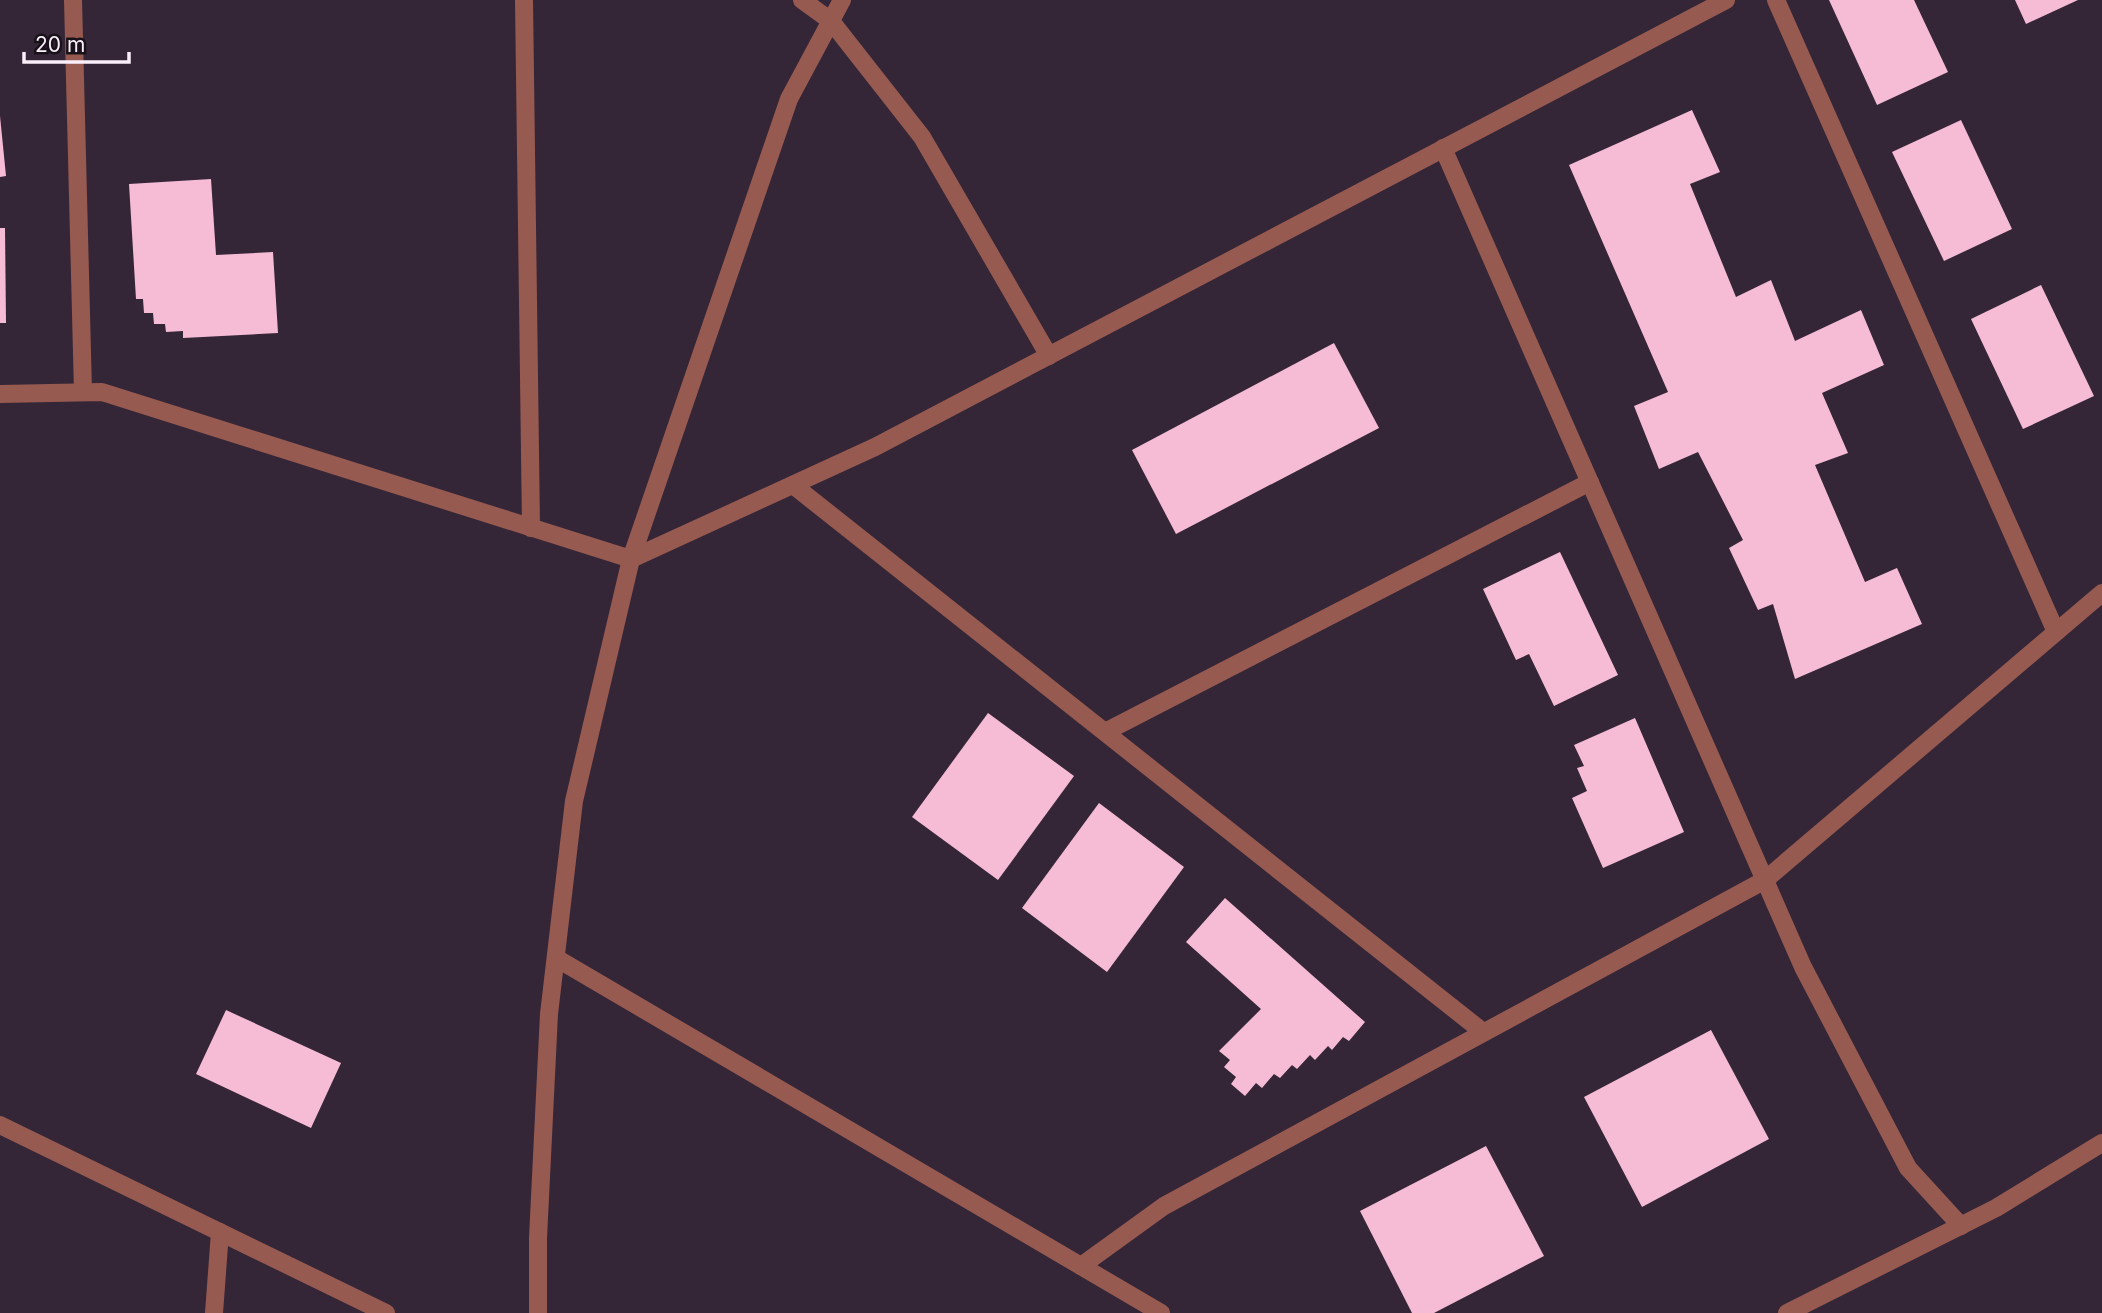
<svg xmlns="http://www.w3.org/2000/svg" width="2102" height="1313" font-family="Inter,sans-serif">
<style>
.building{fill:#f6bcd6}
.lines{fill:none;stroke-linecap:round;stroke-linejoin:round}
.minor{stroke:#975a50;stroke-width:18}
</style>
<rect width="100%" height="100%" fill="#352637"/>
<g class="building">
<path d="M 1829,0 L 1914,0 L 1948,72 L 1877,105 Z"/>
<path d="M 2015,0 L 2078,0 L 2026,24 Z"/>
<path d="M 1692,110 L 1720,172 L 1690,184 L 1736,297 L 1771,280 L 1795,341 L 1861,310 L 1884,365 L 1822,393 L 1848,453 L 1815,465 L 1865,582 L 1897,568 L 1922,624 L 1795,679 L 1773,604 L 1758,610 L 1729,548 L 1743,540 L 1698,452 L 1659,469 L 1634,406 L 1668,392 L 1569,165 Z"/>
<path d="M 0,116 L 6,176 L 0,177 Z"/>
<path d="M 1961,120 L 2012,229 L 1944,261 L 1892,152 Z"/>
<path d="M 211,179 L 216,255 L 273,252 L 278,333 L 183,338 L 183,331 L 166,332 L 165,324 L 154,324 L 153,313 L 144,313 L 143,299 L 136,299 L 129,184 Z"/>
<path d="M 0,228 L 5,228 L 6,323 L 0,323 Z"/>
<path d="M 2041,285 L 2094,396 L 2023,429 L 1971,319 Z"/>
<path d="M 1334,343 L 1379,428 L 1176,534 L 1132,450 Z"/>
<path d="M 1560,552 L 1618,675 L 1554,706 L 1529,654 L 1516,660 L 1483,589 Z"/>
<path d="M 988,713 L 1074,776 L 998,880 L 912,817 Z"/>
<path d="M 1635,718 L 1684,832 L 1603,868 L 1572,798 L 1587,791 L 1577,768 L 1584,766 L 1574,745 Z"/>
<path d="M 1099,803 L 1184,867 L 1107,972 L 1022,908 Z"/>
<path d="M 1225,898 L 1365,1022 L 1349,1041 L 1343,1037 L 1332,1050 L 1328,1046 L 1315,1060 L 1310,1055 L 1297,1069 L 1292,1065 L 1280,1078 L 1274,1074 L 1262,1088 L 1256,1083 L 1245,1096 L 1231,1084 L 1236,1077 L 1224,1067 L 1230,1060 L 1219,1051 L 1261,1009 L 1186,942 Z"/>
<path d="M 226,1010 L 341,1063 L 311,1128 L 196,1074 Z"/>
<path d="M 1711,1030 L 1769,1139 L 1642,1207 L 1584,1097 Z"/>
<path d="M 1486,1146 L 1544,1256 L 1434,1313 L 1412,1313 L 1360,1211 Z"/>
</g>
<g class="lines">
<g class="minor">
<path d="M 73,0 L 83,392"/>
<path d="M 524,0 L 531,528"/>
<path d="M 802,0 L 831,21 L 922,137 L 1049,356"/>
<path d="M 1776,0 L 2056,632"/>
<path d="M 1443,148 L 1803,967 L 1908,1168 L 1961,1226"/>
<path d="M 0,394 L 102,392 L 631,559 L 875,447 L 1726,0"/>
<path d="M 793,485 L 1483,1032"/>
<path d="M 1105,732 L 1590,482"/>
<path d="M 556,958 L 1161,1313"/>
<path d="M 0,1125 L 386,1313"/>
<path d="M 1081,1266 L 1164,1206 L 1765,880 L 2102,593"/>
<path d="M 214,1313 L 220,1232"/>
<path d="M 538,1313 L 538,1238 L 549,1014 L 574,801 L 631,559 L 789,99 L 842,0"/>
<path d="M 1787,1313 L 1996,1208 L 2102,1143"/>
</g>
</g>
<path d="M24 52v10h105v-10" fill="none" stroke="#f9eefa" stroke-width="3.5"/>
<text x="35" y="52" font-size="21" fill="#f9eefa" stroke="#181119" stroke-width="5" paint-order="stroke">20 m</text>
</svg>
